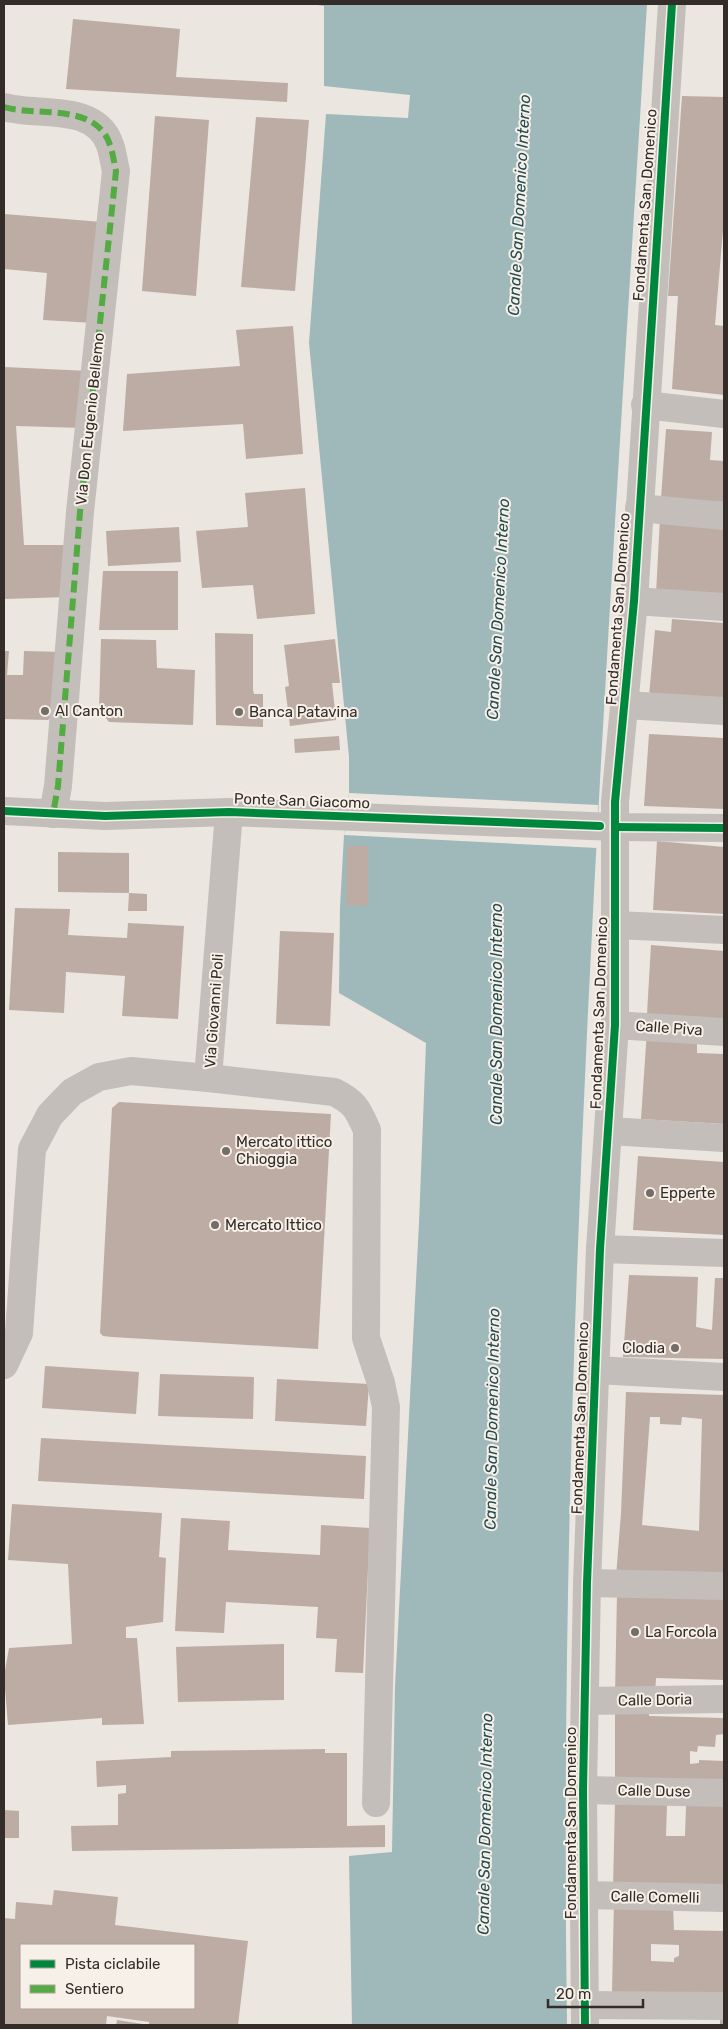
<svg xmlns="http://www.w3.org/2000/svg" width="728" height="2029" font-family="Rubik,sans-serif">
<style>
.water{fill:#9fb8b9}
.pier{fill:#ebe6e0}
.building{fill:#bdaca4;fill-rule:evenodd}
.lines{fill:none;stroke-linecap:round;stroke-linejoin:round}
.minor{stroke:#c3beb9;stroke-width:28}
.quiet{stroke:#54ab44;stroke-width:6;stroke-dasharray:12 6;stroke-linecap:butt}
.cycleway-casing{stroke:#f7f0e8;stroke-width:11}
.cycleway{stroke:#00873e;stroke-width:8}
.poi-dot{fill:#736d68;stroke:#f7f0e8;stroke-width:2}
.labels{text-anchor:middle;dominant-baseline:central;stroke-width:4;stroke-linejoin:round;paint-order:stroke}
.street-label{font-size:15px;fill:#332c28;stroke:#f7f0e8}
.poi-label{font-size:15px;fill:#332c28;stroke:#f7f0e8;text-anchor:start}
.water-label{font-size:16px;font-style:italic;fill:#234c50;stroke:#f7f0e8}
</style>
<rect width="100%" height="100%" fill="#ebe6e0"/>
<path class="water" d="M 311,4 L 647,4 C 606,677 557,1351 567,2025 L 352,2025 L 349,1856 L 392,1852 L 395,1687 L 419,1223 L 426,1043 L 339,993 L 340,907 L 344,835 L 349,793 L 349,757 L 309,343 L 326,114 L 408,118 L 410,95 L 324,86 L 324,6 Z"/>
<path class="pier" d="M 349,793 L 598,805 L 597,848 L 344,835 Z"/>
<g class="building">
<path d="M 73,19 L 180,29 L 176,77 L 288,83 L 287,102 L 66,89 Z"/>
<path d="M 682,96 L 724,97 L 724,218 L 715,325 L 724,326 L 724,395 L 672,389 L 678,296 L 668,296 Z"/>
<path d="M 155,116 L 209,120 L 196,296 L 142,291 Z"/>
<path d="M 256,117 L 309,120 L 295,291 L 241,287 Z"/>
<path d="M 4,214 L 102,222 L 94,323 L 43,320 L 47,273 L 4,269 Z"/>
<path d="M 293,326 L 303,454 L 246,459 L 243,424 L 123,431 L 127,374 L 240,366 L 236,330 Z"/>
<path d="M 4,367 L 89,371 L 83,428 L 16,426 L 24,545 L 73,545 L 68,597 L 4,599 Z"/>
<path d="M 666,429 L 712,432 L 710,460 L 724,461 L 724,502 L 661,498 Z"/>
<path d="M 305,488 L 315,614 L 257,619 L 253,585 L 202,588 L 196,531 L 248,527 L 245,493 Z"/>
<path d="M 660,518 L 724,522 L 724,599 L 656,594 Z"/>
<path d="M 179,527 L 181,562 L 108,566 L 106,531 Z"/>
<path d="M 103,571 L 178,571 L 178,630 L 99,630 Z"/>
<path d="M 672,619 L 724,623 L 724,700 L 649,696 L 655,630 L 671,632 Z"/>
<path d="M 215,633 L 253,634 L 253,690 L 254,694 L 263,694 L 263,727 L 216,725 Z"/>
<path d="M 101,639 L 156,640 L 157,668 L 195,670 L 193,725 L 109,722 L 99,709 Z"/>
<path d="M 335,639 L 340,683 L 332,683 L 336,720 L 290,726 L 285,687 L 289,686 L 284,645 Z"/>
<path d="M 4,651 L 9,651 L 7,675 L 23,675 L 24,651 L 63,652 L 62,707 L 48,720 L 4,719 Z"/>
<path d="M 649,734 L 724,738 L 724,809 L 644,806 Z"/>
<path d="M 339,736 L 340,750 L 295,753 L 294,739 Z"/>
<path d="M 657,841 L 724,847 L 724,914 L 653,910 Z"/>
<path d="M 347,846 L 368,846 L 368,906 L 346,905 Z"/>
<path d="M 58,852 L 129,853 L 129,893 L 58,892 Z"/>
<path d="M 129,893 L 147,894 L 147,911 L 128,911 Z"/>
<path d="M 15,908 L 70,909 L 68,935 L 127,938 L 128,923 L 184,926 L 178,1019 L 122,1016 L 125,976 L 66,972 L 64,1013 L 9,1010 Z"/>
<path d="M 280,931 L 334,933 L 330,1026 L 276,1024 Z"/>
<path d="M 651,945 L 724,951 L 724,1019 L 647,1014 Z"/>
<path d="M 647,1030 L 697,1035 L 697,1053 L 724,1054 L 724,1124 L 641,1119 Z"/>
<path d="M 119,1102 L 331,1114 L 318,1349 L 112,1337 L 103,1336 L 100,1333 L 112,1108 Z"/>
<path d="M 638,1156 L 724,1162 L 724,1235 L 633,1230 Z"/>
<path d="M 629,1275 L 698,1277 L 696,1327 L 712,1330 L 715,1278 L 724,1278 L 724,1359 L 623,1357 Z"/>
<path d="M 45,1366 L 139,1372 L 136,1414 L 42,1408 Z"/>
<path d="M 160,1374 L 254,1377 L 253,1419 L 158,1416 Z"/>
<path d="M 277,1379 L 369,1384 L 366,1426 L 275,1421 Z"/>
<path d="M 626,1392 L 724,1395 L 724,1580 L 616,1577 L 621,1513 ZM 650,1417 L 660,1417 L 660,1424 L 681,1425 L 682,1417 L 702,1419 L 699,1531 L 642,1525 Z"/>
<path d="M 41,1438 L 366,1456 L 364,1499 L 38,1481 Z"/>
<path d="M 12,1504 L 162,1513 L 159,1557 L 166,1558 L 163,1622 L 126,1627 L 126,1638 L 137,1638 L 144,1724 L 102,1725 L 102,1718 L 8,1725 L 4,1676 L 9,1648 L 72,1644 L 68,1564 L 8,1560 Z"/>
<path d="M 181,1518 L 230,1521 L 228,1550 L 320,1555 L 321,1525 L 370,1528 L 363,1673 L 335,1672 L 337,1639 L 316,1638 L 318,1607 L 226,1602 L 224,1633 L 175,1631 Z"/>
<path d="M 617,1594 L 724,1599 L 724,1680 L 656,1678 L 655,1696 L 615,1695 Z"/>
<path d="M 284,1644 L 284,1700 L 178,1702 L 176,1647 Z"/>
<path d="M 615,1712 L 649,1713 L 649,1716 L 724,1718 L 724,1734 L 716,1735 L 715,1747 L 698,1746 L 697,1752 L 690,1751 L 690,1764 L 699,1763 L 699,1760 L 724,1761 L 724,1784 L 615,1782 Z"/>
<path d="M 325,1749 L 325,1753 L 347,1753 L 347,1826 L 385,1825 L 385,1847 L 72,1851 L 71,1826 L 118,1825 L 118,1794 L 126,1793 L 126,1785 L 97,1787 L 96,1761 L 171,1757 L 171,1751 Z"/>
<path d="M 615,1802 L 667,1805 L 666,1836 L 685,1836 L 686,1806 L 724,1806 L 724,1889 L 613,1888 Z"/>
<path d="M 4,1810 L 19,1811 L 19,1838 L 4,1838 Z"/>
<path d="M 54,1890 L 118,1897 L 115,1925 L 248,1941 L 238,2025 L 149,2025 L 149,2022 L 107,2016 L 106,2025 L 4,2025 L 4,1918 L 15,1919 L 16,1902 L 52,1905 ZM 21,1945 L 194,1945 L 194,2008 L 21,2008 Z"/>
<path d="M 614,1900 L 634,1908 L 654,1910 L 653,1906 L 673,1906 L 674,1930 L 724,1931 L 724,1995 L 612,1992 ZM 651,1944 L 679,1945 L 679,1956 L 674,1958 L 674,1962 L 651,1961 Z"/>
<rect x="720" y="2013" width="4" height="12"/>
<path d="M 117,2020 L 143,2024 L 143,2025 L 116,2025 Z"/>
</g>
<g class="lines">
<g class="minor">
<path d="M 4,107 C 37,117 96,102 110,145 C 113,153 114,163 116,171 L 80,512 L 58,786 L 53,814"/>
<path d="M 645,405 L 724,414"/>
<path d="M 639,508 L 724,516"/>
<path d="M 634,601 L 724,607"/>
<path d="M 625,705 L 724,711"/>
<path d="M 4,811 L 105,816 L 229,812 L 615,827 L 724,828"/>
<path d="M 616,925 L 724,930"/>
<path d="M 615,1025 L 724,1032"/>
<path d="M 208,1078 L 334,1092 C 355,1102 358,1110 367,1130 L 366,1338 L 381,1383 L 386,1407 L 376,1803"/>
<path d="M 609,1131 L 724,1138"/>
<path d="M 600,1249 L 724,1253"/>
<path d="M 4,1365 L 19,1333 L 32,1149 L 50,1115 L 72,1092 L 99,1077 L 131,1071 L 208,1078 L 229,812"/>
<path d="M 596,1370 L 724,1377"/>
<path d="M 587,1583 L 724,1586"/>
<path d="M 585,1701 L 724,1699"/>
<path d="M 583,1790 L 724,1793"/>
<path d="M 585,1895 L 724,1898"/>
<path d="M 585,2005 L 724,2006"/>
<path d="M 585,2025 L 583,1790 L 587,1583 L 600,1249 L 615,1025 L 615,802 L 634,601 L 672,4"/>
</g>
<path class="quiet" d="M 4,107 C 37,117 96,102 110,145 C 113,153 114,163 116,171 L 80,512 L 58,786 L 53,814"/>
<defs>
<g id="cycleway">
<path d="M 4,811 L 105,816 L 229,812 L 600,826"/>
<path d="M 615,827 L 724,828"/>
<path d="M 585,2025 L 583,1790 L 587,1583 L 600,1249 L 615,1025 L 615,802 L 634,601 L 672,4"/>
</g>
</defs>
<use href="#cycleway" class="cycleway-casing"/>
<use href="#cycleway" class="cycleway"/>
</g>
<g class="poi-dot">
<circle cx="45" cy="711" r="5"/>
<circle cx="239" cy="712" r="5"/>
<circle cx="226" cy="1151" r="5"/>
<circle cx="650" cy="1193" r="5"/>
<circle cx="215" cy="1225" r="5"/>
<circle cx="675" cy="1348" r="5"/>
<circle cx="635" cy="1632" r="5"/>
</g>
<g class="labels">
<g class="street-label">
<text transform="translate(645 205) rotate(-86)">Fondamenta San Domenico</text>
<text transform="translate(90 419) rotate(-84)">Via Don Eugenio Bellemo</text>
<text transform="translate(618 609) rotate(-86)">Fondamenta San Domenico</text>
<text transform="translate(302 801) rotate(2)">Ponte San Giacomo</text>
<text transform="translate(214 1011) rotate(-86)">Via Giovanni Poli</text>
<text transform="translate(599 1013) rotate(-88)">Fondamenta San Domenico</text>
<text transform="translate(669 1028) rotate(4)">Calle Piva</text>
<text transform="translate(580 1418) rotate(-88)">Fondamenta San Domenico</text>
<text transform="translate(655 1700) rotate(-1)">Calle Doria</text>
<text transform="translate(654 1791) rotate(1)">Calle Duse</text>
<text transform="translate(571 1823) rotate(-90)">Fondamenta San Domenico</text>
<text transform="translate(655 1897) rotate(1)">Calle Comelli</text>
</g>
<g class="poi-label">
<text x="55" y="711">Al Canton</text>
<text x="249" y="712">Banca Patavina</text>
<text x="236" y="1142">Mercato ittico<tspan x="236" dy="17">Chioggia</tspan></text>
<text x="660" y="1193">Epperte</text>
<text x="225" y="1225">Mercato Ittico</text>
<text x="665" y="1348" text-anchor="end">Clodia</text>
<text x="645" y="1632">La Forcola</text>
</g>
<g class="water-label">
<text transform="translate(519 205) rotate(-87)">Canale San Domenico Interno</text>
<text transform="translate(498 609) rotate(-87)">Canale San Domenico Interno</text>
<text transform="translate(496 1014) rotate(-90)">Canale San Domenico Interno</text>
<text transform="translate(492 1419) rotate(-89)">Canale San Domenico Interno</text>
<text transform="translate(485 1824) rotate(-89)">Canale San Domenico Interno</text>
</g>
</g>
<rect width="728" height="2029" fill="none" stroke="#332c28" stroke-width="10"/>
<rect x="20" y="1944" width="175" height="65" fill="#f7f0e8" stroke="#a9a29b"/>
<rect x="30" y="1960" width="25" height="8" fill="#00873e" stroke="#a9a29b"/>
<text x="65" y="1969" font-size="15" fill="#332c28">Pista ciclabile</text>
<rect x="30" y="1985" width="25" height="8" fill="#54ab44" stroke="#a9a29b"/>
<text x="65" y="1994" font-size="15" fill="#332c28">Sentiero</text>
<path d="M548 1999v8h95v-8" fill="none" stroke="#332c28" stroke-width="2.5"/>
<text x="556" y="1999" font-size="15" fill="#332c28" stroke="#f7f0e8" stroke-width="4" paint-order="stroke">20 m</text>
</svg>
